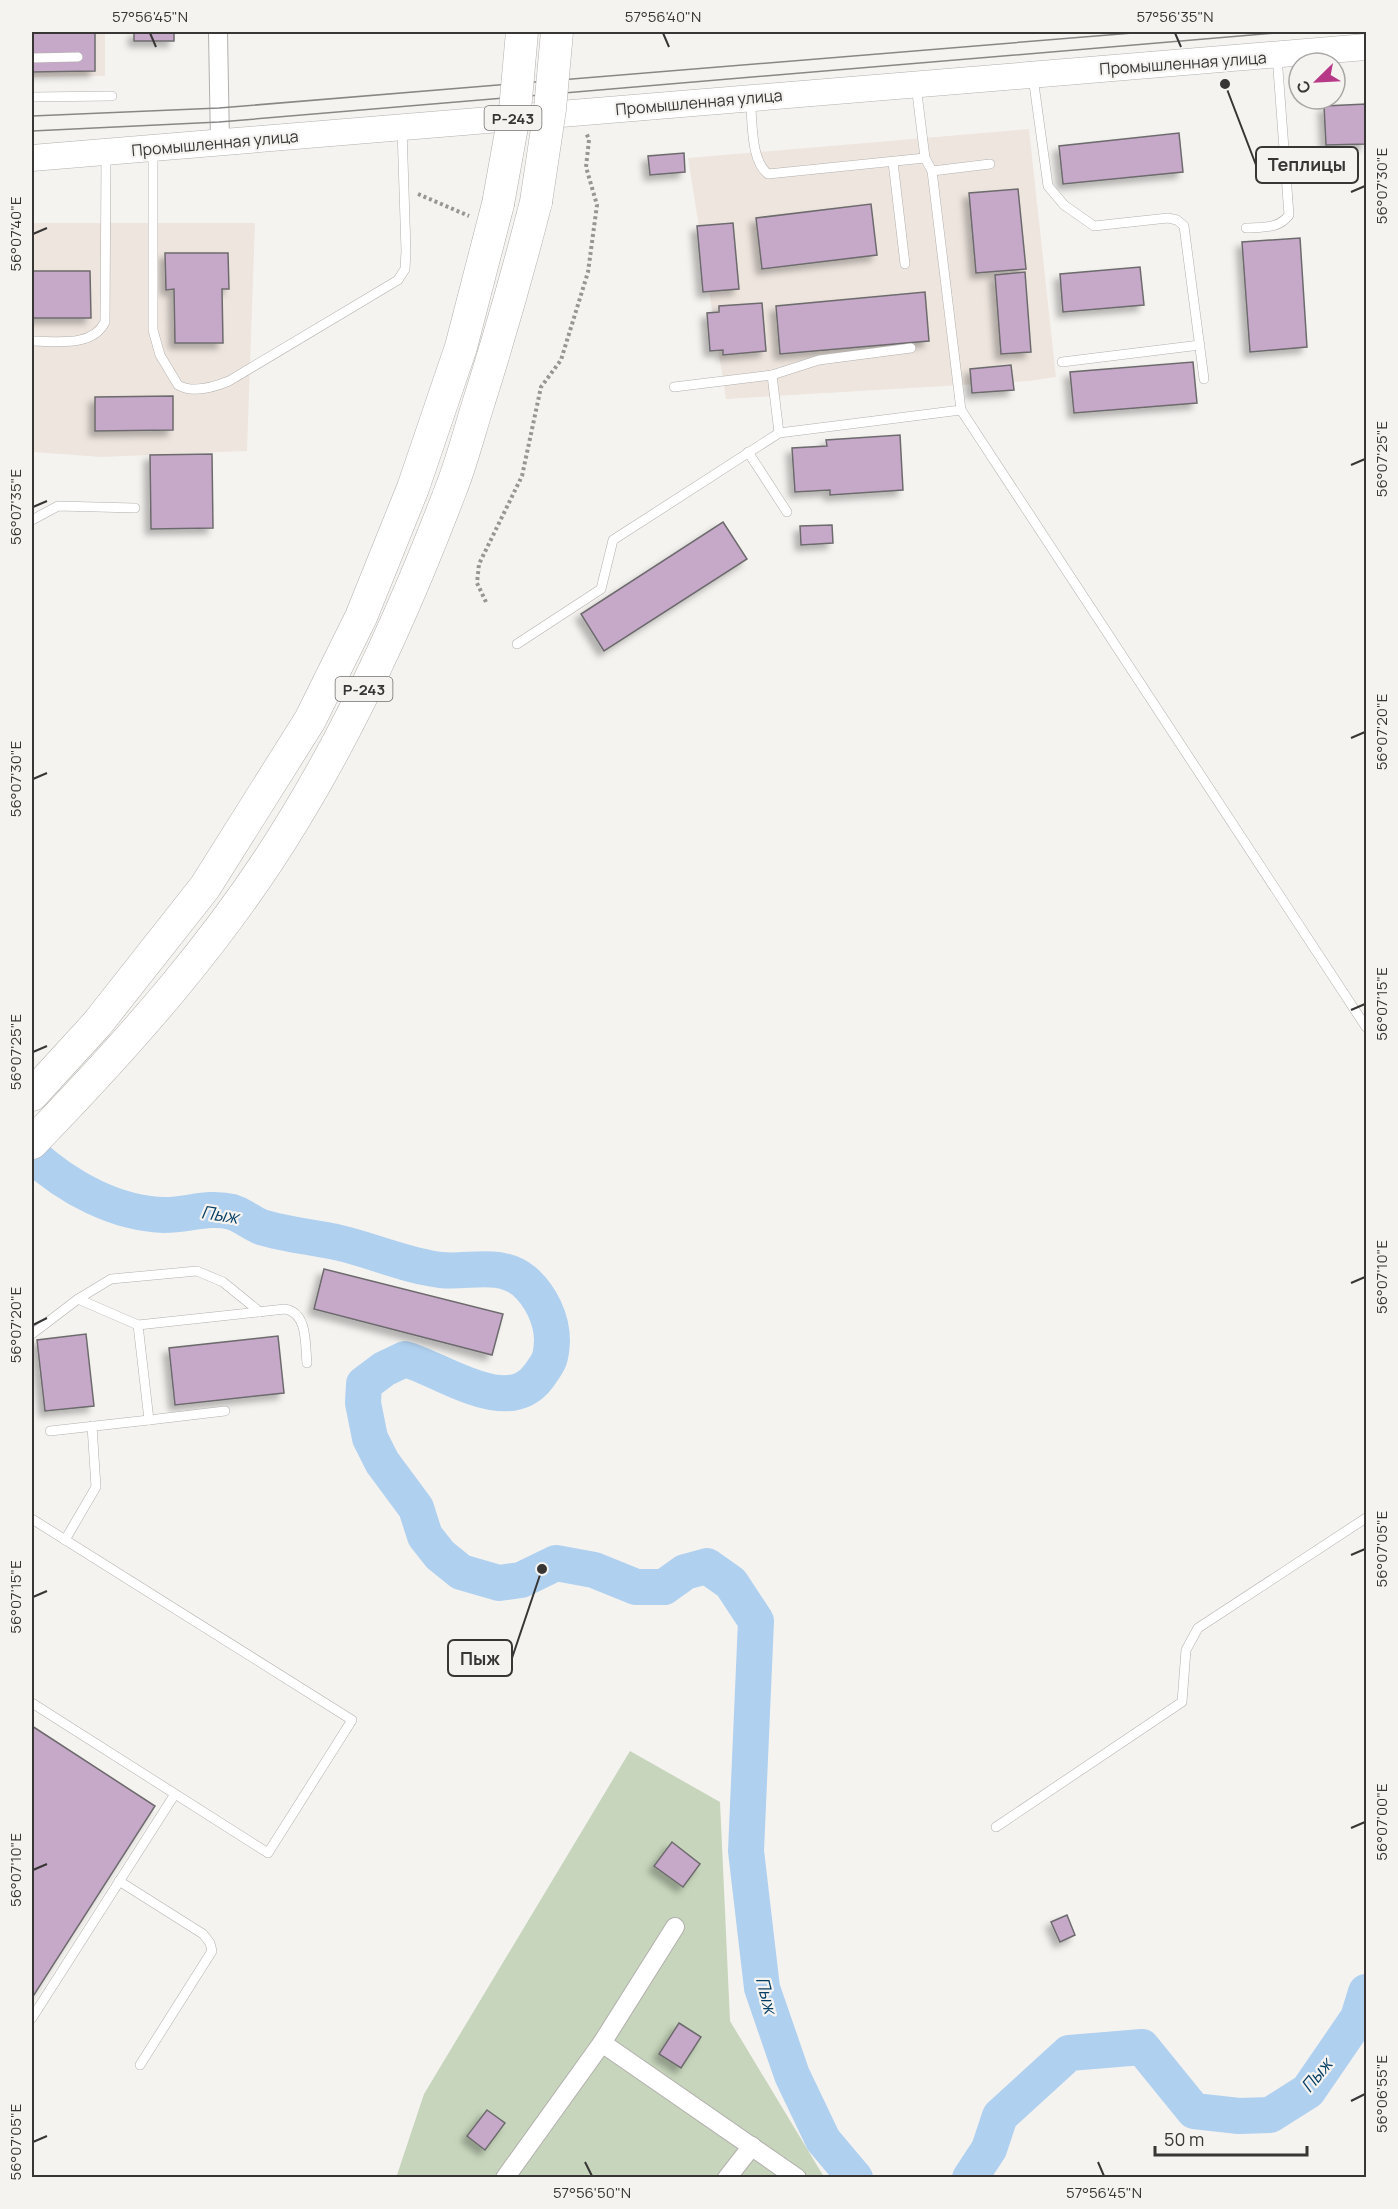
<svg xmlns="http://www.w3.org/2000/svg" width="1398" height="2209" font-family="Manrope,sans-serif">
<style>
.built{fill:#eee5de}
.green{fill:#c6d5bb}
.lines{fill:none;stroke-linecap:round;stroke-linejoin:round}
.river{stroke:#afd0ef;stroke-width:36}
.building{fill:#c6a8c9;stroke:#6d6b6d;stroke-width:1.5;filter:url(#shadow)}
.lane-casing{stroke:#b2b0ad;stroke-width:10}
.street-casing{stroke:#b2b0ad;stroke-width:20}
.secondary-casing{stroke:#b2b0ad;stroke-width:27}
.highway-casing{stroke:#b2b0ad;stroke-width:33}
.path{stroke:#989694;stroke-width:4;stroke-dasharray:3 3;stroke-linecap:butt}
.lane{stroke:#fff;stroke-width:9}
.street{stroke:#fff;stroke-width:18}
.secondary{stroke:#fff;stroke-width:26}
.highway{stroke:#fff;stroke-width:32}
.tram{stroke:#898785;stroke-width:1.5}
.highway-bridge-casing{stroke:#b2b0ad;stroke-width:33;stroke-linecap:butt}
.highway-bridge{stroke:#fff;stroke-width:32}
.ticks{fill:none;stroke:#373635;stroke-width:2}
.labels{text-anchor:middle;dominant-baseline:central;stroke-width:4.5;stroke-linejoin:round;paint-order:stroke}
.shield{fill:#f5f3f0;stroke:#706f6d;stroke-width:1.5}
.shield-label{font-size:15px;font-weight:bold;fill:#373635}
.street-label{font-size:16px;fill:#373635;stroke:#f5f3f0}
.water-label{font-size:18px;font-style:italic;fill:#043d63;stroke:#f5f3f0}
.leader{fill:none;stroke:#373635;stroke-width:2}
.callout-dot{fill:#373635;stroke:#f5f3f0;stroke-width:2}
.callout{fill:#f5f3f0;stroke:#373635;stroke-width:2}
.callout-label{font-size:18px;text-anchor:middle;font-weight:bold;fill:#373635}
.neatline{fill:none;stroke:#373635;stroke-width:2}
.ticks-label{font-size:15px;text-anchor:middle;fill:#373635}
</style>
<defs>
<filter id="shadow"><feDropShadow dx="-5.5" dy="5.5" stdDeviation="3" flood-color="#0004"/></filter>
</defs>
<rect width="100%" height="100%" fill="#f5f3f0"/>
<g class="built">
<path d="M 32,32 L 105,32 L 105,76 L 32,77 Z"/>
<path d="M 1029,129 L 1056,377 L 1029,381 L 726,399 L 688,158 Z"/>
<path d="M 32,223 L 255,223 L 247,451 L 101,457 L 32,452 Z"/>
</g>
<path class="green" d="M 630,1751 L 720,1802 L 730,2021 L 824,2177 L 396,2178 L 424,2094 Z"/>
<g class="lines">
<g class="river">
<path d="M 32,1155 C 67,1187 116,1214 165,1215 C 188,1215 209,1206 232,1212 C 242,1215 251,1223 261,1227 C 287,1235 314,1237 340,1243 C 374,1251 407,1266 441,1270 C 469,1273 499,1261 524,1281 C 541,1296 552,1319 552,1341 C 551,1360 549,1362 538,1377 C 507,1418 443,1370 405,1359 L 384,1369 L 364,1384 L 363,1403 L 370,1438 L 382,1462 L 416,1508 L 425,1536 L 440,1555 L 461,1572 L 499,1583 L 521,1580 L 556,1563 L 594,1570 L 636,1587 L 664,1587 L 685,1572 L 707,1566 L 731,1583 L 756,1621 L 746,1851 L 762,1988 L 792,2075 L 823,2140 L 855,2178"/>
<path d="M 970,2178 L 989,2149 L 1000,2116 L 1069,2053 L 1142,2047 L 1194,2111 L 1239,2116 L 1270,2115 L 1308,2091 L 1358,2018 L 1366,1992"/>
</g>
</g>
<g class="building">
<path d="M 32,32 L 95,32 L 95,71 L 32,72 Z"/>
<rect x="134" y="32" width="40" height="9"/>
<path d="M 1366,104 L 1366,144 L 1326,145 L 1324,106 Z"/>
<path d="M 1179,133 L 1183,172 L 1063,184 L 1059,146 Z"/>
<path d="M 684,153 L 685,172 L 650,175 L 648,156 Z"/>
<path d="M 1018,189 L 1026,269 L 976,273 L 969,193 Z"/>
<path d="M 871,204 L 877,255 L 762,269 L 756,218 Z"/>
<path d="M 733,223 L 739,289 L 703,292 L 697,226 Z"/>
<path d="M 1300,238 L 1307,347 L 1250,352 L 1242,242 Z"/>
<path d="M 165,253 L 228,253 L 229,289 L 222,289 L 223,343 L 175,343 L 174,289 L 166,290 Z"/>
<path d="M 1140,267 L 1144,305 L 1063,312 L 1060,274 Z"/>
<path d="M 32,271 L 90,271 L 91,318 L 32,318 Z"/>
<path d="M 1025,272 L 1031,352 L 1001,354 L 995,275 Z"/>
<path d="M 925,292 L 929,341 L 780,354 L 776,306 Z"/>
<path d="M 762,303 L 766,351 L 723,355 L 723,350 L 710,351 L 707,313 L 719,312 L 719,306 Z"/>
<path d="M 1193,362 L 1197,403 L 1074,413 L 1070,372 Z"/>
<path d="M 1011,365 L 1014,390 L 972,393 L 970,369 Z"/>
<path d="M 173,396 L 173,430 L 95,431 L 95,397 Z"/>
<path d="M 900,435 L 903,490 L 830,495 L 830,490 L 795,492 L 792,448 L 827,446 L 826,440 Z"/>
<path d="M 212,454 L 213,528 L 151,529 L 150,455 Z"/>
<path d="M 723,522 L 747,559 L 604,651 L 581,614 Z"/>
<path d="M 832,525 L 833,543 L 801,545 L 800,526 Z"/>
<path d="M 324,1269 L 503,1314 L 492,1355 L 314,1309 Z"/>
<path d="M 86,1334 L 94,1406 L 45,1411 L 37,1340 Z"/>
<path d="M 278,1336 L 284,1393 L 175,1405 L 169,1348 Z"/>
<path d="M 32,1726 L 155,1806 L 32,1998 Z"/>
<path d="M 672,1842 L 700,1864 L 683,1887 L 654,1866 Z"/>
<path d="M 1067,1915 L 1075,1935 L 1060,1942 L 1051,1922 Z"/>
<path d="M 679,2023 L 701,2037 L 681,2068 L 659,2054 Z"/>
<path d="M 487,2110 L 505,2123 L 485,2150 L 467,2136 Z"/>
</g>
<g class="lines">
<defs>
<g id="lane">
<path d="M 32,58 L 78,57"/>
<path d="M 1033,77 L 1048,186 L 1064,205 L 1094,226 L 1168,218 L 1177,220 L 1184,226 L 1204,379"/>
<path d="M 32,97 L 112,96"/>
<path d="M 750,99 C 753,121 750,160 768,174 L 925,158"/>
<path d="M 153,151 L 153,330 L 160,355 L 178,385 C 193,394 214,387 229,381 L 398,280 L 405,269 L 406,251 L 402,129"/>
<path d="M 893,162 L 905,264"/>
<path d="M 932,171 L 990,164"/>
<path d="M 1246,228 C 1262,227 1279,229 1289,215 L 1277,56"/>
<path d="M 32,341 C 55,341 92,348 105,322 L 106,155"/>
<path d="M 1062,362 L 1200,345"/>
<path d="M 772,375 L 819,360 L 911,348"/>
<path d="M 674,387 L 772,375 L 779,433"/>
<path d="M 961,410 L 1366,1027"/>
<path d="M 748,452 L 787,512"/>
<path d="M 32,520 L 58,506 L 135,508"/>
<path d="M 517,644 L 601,589 L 613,540 L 779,433 L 961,410 L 932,171 L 925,158 L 916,85"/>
<path d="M 78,1299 L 111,1279 L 197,1271 L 223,1282 L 260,1312"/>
<path d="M 138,1325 L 149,1420 L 225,1411"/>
<path d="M 32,1334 L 78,1299 L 138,1325 L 285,1309 C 308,1313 305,1344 307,1363"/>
<path d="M 50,1431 L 149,1420"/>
<path d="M 32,1519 L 352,1720 L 268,1853 L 32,1703"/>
<path d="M 65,1540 L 96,1487 L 92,1426"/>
<path d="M 996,1827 L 1182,1702 L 1186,1650 L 1198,1628 L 1366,1518"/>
<path d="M 119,1881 L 203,1934 L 210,1943 L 212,1951 L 140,2065"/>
<path d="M 32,2018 L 175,1794"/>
</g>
<g id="street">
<path d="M 218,32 L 220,143"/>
<path d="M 602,2043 L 797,2178"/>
<path d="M 505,2178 L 602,2043 L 675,1927"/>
<path d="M 727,2178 L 752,2146"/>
</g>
<path id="secondary" d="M 32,158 L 1366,47"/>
<g id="highway">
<path d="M 32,1095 L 97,1024 L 205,887 L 310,720 L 361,617 L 413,488 L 461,347 L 498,204"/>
<path d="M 32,1143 C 129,1043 223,938 295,818 C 358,715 408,602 451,489 C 461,464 468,437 476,411 C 498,342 518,272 536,202"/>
</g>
</defs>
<use href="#lane" class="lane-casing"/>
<use href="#street" class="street-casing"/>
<use href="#secondary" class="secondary-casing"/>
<use href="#highway" class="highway-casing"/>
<g class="path">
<path d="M 418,194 L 469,216"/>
<path d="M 486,602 L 477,583 L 479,564 L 522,476 L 541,387 L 561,360 L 588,272 L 597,205 L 586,167 L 589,140 L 586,132"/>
</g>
<use href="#lane" class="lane"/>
<use href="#street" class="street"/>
<use href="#secondary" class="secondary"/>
<use href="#highway" class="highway"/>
<g class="tram">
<path d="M 32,116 L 219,108 L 1145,32"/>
<path d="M 32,131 L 219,122 L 1288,32"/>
</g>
<defs>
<g id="highway-bridge">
<path d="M 536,202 L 550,109 L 557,32"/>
<path d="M 498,204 L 515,110 L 522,32"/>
</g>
</defs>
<use href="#highway-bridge" class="highway-bridge-casing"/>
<use href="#highway-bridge" class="highway-bridge"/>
</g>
<path class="ticks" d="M 150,33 L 156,47M 663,33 L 669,47M 1175,33 L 1181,47M 1351,192 L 1365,186M 33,234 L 47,228M 1351,465 L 1365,459M 33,507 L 47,501M 1351,738 L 1365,732M 33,779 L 47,773M 1351,1010 L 1365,1004M 33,1052 L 47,1046M 1351,1283 L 1365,1277M 33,1325 L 47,1318M 1351,1555 L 1365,1549M 33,1597 L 47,1591M 1351,1828 L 1365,1822M 33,1870 L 47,1864M 1351,2101 L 1365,2094M 33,2142 L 47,2136M 585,2162 L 592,2176M 1098,2162 L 1104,2176"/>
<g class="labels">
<g class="shield">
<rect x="484.5" y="106" width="57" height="24" rx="4.5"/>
<rect x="335.5" y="677" width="57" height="24" rx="4.5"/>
</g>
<g class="shield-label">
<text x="513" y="118">Р-243</text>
<text x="364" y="689">Р-243</text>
</g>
<g class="street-label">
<text transform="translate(1183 63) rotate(-4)">Промышленная улица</text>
<text transform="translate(699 102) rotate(-5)">Промышленная улица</text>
<text transform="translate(215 143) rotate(-5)">Промышленная улица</text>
</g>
<g class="water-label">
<text transform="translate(220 1214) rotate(9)">Пыж</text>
<text transform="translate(767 1995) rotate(76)">Пыж</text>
<text transform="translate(1316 2075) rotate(-51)">Пыж</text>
</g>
</g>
<path class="leader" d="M1225 84L1256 165M542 1569L512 1658"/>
<g class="callout-dot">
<circle cx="1225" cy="84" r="6"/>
<circle cx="542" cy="1569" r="6"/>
</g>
<g class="callout">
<rect x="1256" y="147" width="102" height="36" rx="6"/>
<rect x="448" y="1640" width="64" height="36" rx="6"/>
</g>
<g class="callout-label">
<text x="1307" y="171">Теплицы</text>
<text x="480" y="1665">Пыж</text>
</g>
<rect width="1398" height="2209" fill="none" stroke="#f5f3f0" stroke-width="66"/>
<g transform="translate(1317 81) rotate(246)"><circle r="28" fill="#f5f3f0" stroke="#a9a7a5" stroke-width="1.5"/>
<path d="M0-4.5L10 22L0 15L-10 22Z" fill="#b63887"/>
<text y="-9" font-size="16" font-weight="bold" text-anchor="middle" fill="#373635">С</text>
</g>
<path d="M1155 2146v9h152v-9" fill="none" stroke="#373635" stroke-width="3"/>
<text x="1164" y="2146" font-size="18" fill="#373635" stroke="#f5f3f0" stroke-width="4.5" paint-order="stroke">50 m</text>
<rect x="33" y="33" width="1332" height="2143" class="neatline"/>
<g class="ticks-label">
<text x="150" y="22">57°56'45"N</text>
<text x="663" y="22">57°56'40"N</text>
<text x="1175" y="22">57°56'35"N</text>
<text transform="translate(1382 186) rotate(-90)" y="5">56°07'30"E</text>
<text transform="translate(16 234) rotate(-90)" y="5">56°07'40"E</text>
<text transform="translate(1382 459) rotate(-90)" y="5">56°07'25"E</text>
<text transform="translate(16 507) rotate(-90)" y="5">56°07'35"E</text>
<text transform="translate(1382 732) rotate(-90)" y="5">56°07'20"E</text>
<text transform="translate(16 779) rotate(-90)" y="5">56°07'30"E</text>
<text transform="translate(1382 1004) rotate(-90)" y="5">56°07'15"E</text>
<text transform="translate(16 1052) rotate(-90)" y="5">56°07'25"E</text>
<text transform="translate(1382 1277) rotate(-90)" y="5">56°07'10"E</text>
<text transform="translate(16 1325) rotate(-90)" y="5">56°07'20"E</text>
<text transform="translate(1382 1549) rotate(-90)" y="5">56°07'05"E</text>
<text transform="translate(16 1597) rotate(-90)" y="5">56°07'15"E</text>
<text transform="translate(1382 1822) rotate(-90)" y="5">56°07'00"E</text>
<text transform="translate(16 1870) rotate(-90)" y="5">56°07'10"E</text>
<text transform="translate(1382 2094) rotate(-90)" y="5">56°06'55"E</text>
<text transform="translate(16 2142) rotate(-90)" y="5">56°07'05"E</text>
<text x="592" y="2198">57°56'50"N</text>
<text x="1104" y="2198">57°56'45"N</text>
</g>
</svg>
